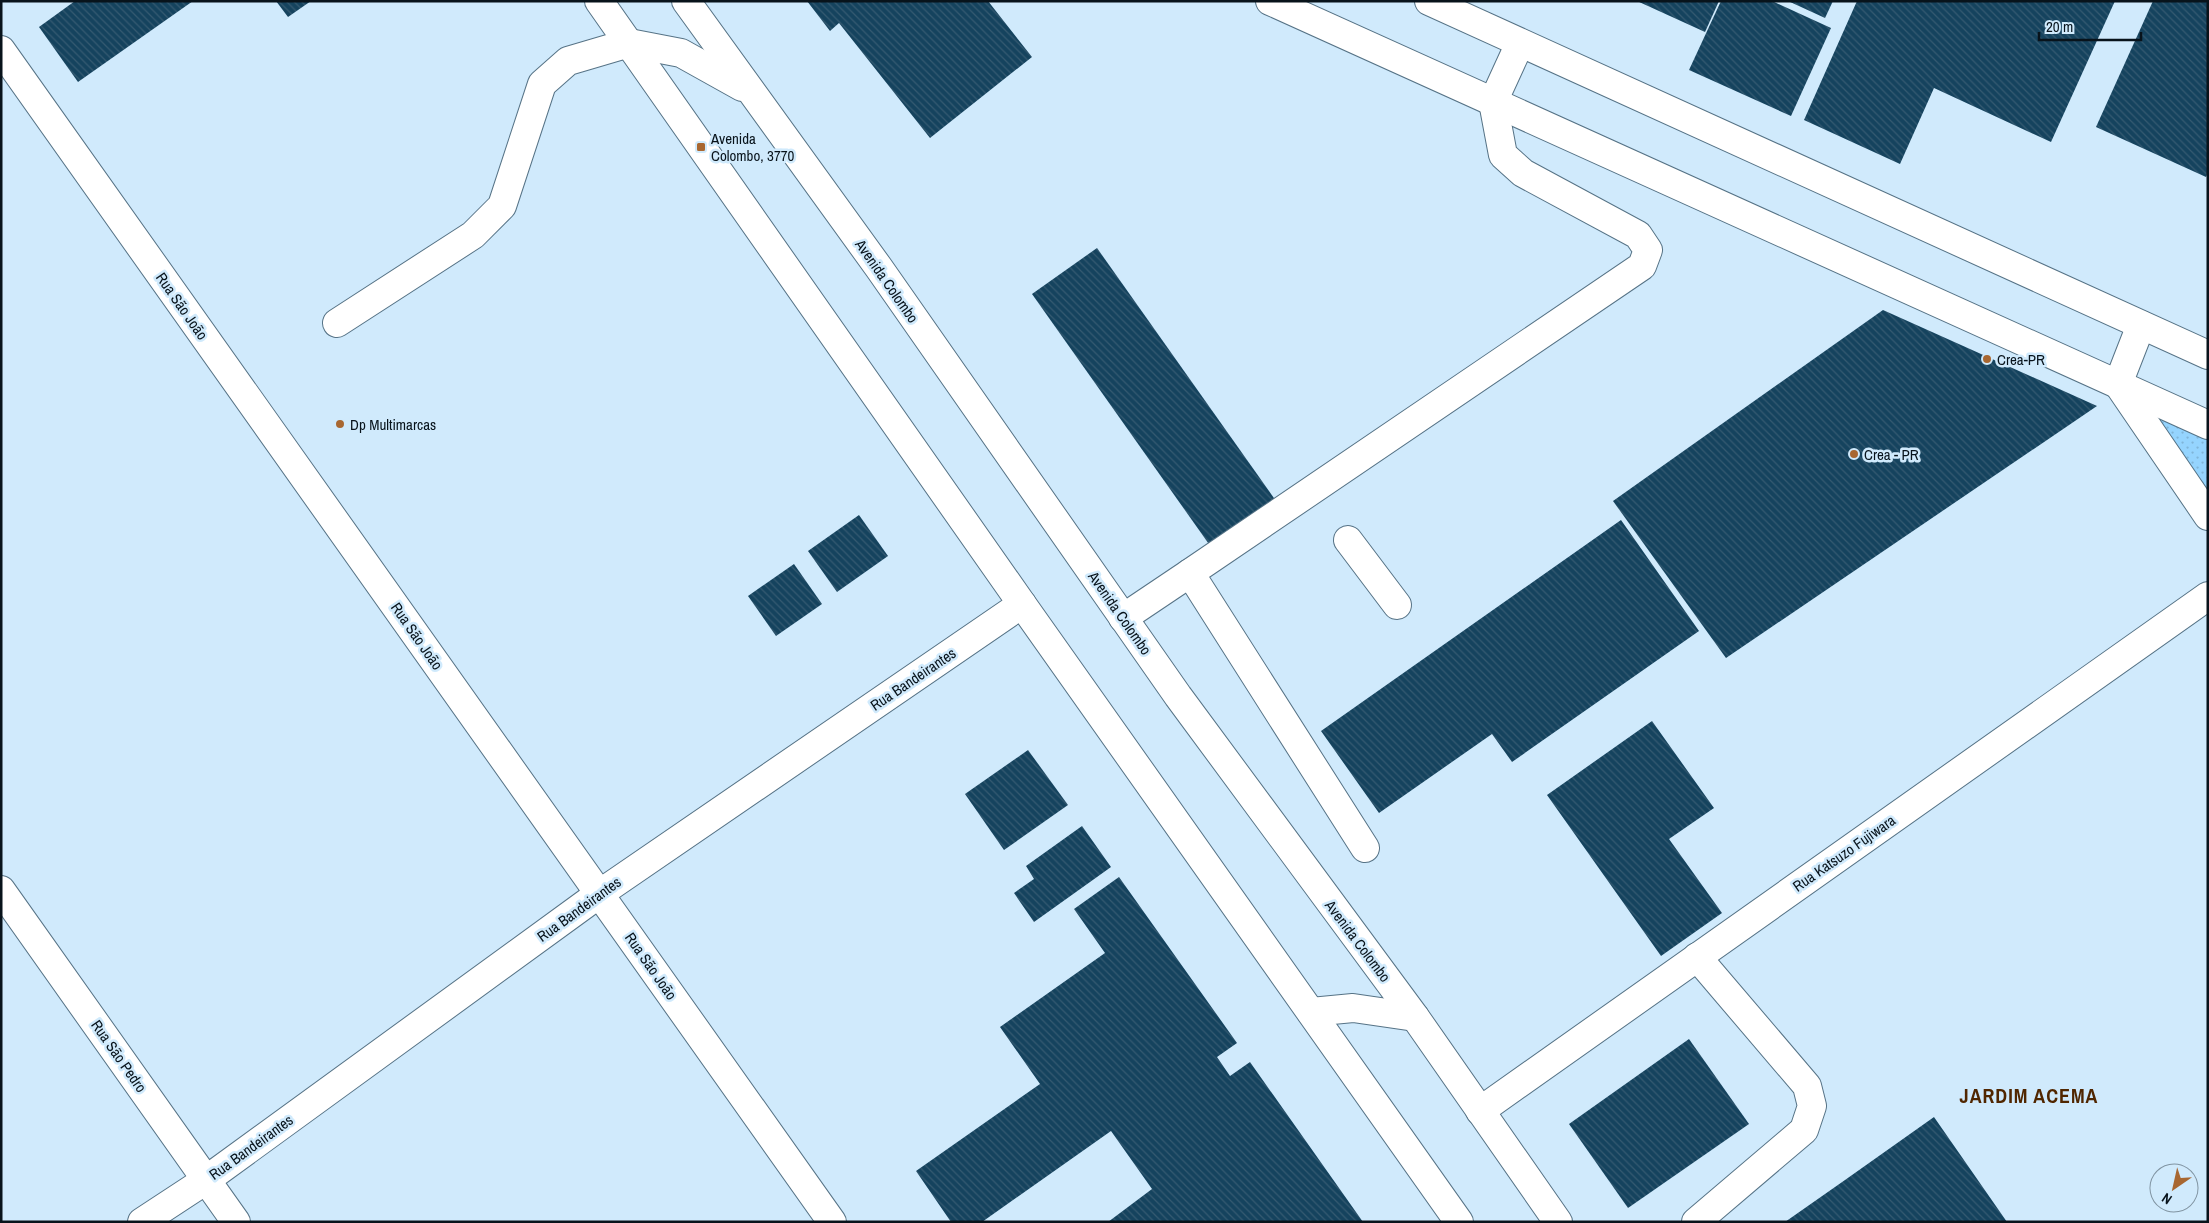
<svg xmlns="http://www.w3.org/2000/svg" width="2209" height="1223" font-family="'Archivo Narrow',sans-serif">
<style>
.green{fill:url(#green-dots)}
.building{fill:url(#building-back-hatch)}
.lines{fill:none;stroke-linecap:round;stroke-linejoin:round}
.minor-casing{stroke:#567386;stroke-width:30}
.major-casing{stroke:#567386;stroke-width:30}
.minor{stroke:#fff;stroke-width:28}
.major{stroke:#fff;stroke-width:28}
.poi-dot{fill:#a86731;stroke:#d0eafc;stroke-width:2}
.labels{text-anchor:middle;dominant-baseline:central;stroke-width:5;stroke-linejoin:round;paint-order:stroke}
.poi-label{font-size:15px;fill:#08131b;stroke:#d0eafc;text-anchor:start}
.street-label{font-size:15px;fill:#08131b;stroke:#d0eafc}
.district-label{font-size:20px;font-weight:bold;letter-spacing:1px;fill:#502600;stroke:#d0eafc}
</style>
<defs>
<pattern id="green-dots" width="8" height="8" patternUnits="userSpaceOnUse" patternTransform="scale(1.25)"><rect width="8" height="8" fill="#95d4fe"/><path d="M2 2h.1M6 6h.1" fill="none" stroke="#7fb5d9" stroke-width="1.8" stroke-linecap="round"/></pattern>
<pattern id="building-back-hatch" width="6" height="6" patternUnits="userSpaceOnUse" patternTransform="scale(1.25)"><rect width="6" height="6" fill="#15435e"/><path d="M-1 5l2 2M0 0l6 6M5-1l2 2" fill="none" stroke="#355a71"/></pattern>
</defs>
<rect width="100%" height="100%" fill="#d0eafc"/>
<path class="green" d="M 2118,384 L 2208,425 L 2208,513 Z"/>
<g class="building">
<path d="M 75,1 L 193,1 L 78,82 L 39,27 Z"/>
<path d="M 276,1 L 311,1 L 288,17 Z"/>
<path d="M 807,1 L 988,1 L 1032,57 L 930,138 L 839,23 L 830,31 Z"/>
<path d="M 1637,1 L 1719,1 L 1705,32 Z"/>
<path d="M 1721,1 L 1772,1 L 1831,28 L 1791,116 L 1689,70 Z"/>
<path d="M 1788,1 L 1833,1 L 1825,18 Z"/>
<path d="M 1857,1 L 2115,1 L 2051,142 L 1934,88 L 1900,164 L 1804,120 Z"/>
<path d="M 2153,1 L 2208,1 L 2208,173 L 2206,177 L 2096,127 Z"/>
<path d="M 1097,248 L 1276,501 L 1211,547 L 1032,294 Z"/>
<path d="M 1883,310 L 2097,406 L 1726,658 L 1613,501 Z"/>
<path d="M 859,515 L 888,556 L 837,592 L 808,551 Z"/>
<path d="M 1621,520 L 1699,631 L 1512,762 L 1492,734 L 1379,813 L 1321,731 Z"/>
<path d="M 794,564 L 822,604 L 776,636 L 748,596 Z"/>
<path d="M 1652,721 L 1714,808 L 1669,839 L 1722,913 L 1661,956 L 1547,795 Z"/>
<path d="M 1028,750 L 1068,805 L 1004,850 L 965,794 Z"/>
<path d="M 1082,826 L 1111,867 L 1034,922 L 1014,893 L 1034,879 L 1026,866 Z"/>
<path d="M 1119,877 L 1237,1043 L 1217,1057 L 1230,1076 L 1250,1062 L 1363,1222 L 1108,1222 L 1152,1189 L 1111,1131 L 982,1222 L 951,1222 L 916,1171 L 1040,1084 L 1000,1027 L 1105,953 L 1074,909 Z"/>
<path d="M 1689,1039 L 1749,1124 L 1628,1208 L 1569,1124 Z"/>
<path d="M 1934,1117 L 2007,1222 L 1785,1222 L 1845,1180 Z"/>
</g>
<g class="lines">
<defs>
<g id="minor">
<path d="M 1,50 L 832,1222"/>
<path d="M 337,323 L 473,235 L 502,206 L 542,84 L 568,61 L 629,43"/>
<path d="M 2141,325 L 2118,384 L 2208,516"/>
<path d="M 1348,540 L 1397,605"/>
<path d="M 1123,618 L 1190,573"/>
<path d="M 1365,848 L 1190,573 L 1642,266 L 1648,250 L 1638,235 L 1523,173 L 1503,155 L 1493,102 L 1520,43"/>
<path d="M 1,890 L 236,1222"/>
<path d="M 1480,1111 L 2208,596"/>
<path d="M 142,1222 L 206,1180 L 599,894 L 1022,604"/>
<path d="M 1696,1222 L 1804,1130 L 1812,1106 L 1807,1086 L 1697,957"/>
</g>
<g id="major">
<path d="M 599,1 L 1022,604 L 1459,1222"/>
<path d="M 686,1 L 879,268 L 1178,696 L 1415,1017 L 1558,1222"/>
<path d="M 1270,1 L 2208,425"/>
<path d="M 1429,1 L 2208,355"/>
<path d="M 629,43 L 681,53 L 742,87"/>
<path d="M 1311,1012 L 1353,1008 L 1415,1017"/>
</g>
</defs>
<use href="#minor" class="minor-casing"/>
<use href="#major" class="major-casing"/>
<use href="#minor" class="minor"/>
<use href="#major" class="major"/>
</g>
<g class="poi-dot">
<rect x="696" y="142" width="10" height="10" rx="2.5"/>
<circle cx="1987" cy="359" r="5"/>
<circle cx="340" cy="424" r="5"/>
<circle cx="1854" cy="454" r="5"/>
</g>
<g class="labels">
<g class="poi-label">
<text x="711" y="138">Avenida<tspan x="711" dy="17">Colombo, 3770</tspan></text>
<text x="1997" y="359">Crea-PR</text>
<text x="350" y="424">Dp Multimarcas</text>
<text x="1864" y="454">Crea - PR</text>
</g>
<g class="street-label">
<text transform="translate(887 281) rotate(55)">Avenida Colombo</text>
<text transform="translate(182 306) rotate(55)">Rua São João</text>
<text transform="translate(1120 613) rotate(55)">Avenida Colombo</text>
<text transform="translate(417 636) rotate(55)">Rua São João</text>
<text transform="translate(913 679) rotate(-34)">Rua Bandeirantes</text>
<text transform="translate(1844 853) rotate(-35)">Rua Katsuzo Fujiwara</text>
<text transform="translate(579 909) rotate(-36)">Rua Bandeirantes</text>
<text transform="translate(1358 941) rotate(53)">Avenida Colombo</text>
<text transform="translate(651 966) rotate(55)">Rua São João</text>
<text transform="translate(119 1056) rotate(55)">Rua São Pedro</text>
<text transform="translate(251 1147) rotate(-36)">Rua Bandeirantes</text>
</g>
<g class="district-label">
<text x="2029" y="1095">JARDIM ACEMA</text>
</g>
</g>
<rect width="2209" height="1223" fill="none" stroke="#08131b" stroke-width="5"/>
<g transform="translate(2174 1188) rotate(214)"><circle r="24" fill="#d0eafc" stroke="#8094a2"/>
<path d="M0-4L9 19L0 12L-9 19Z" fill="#a86731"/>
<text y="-8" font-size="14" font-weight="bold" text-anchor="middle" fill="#08131b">N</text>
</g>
<path d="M2039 32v8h102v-8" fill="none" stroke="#08131b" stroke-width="2.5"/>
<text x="2046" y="32" font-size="15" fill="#08131b" stroke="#d0eafc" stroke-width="4" paint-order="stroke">20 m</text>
</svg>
